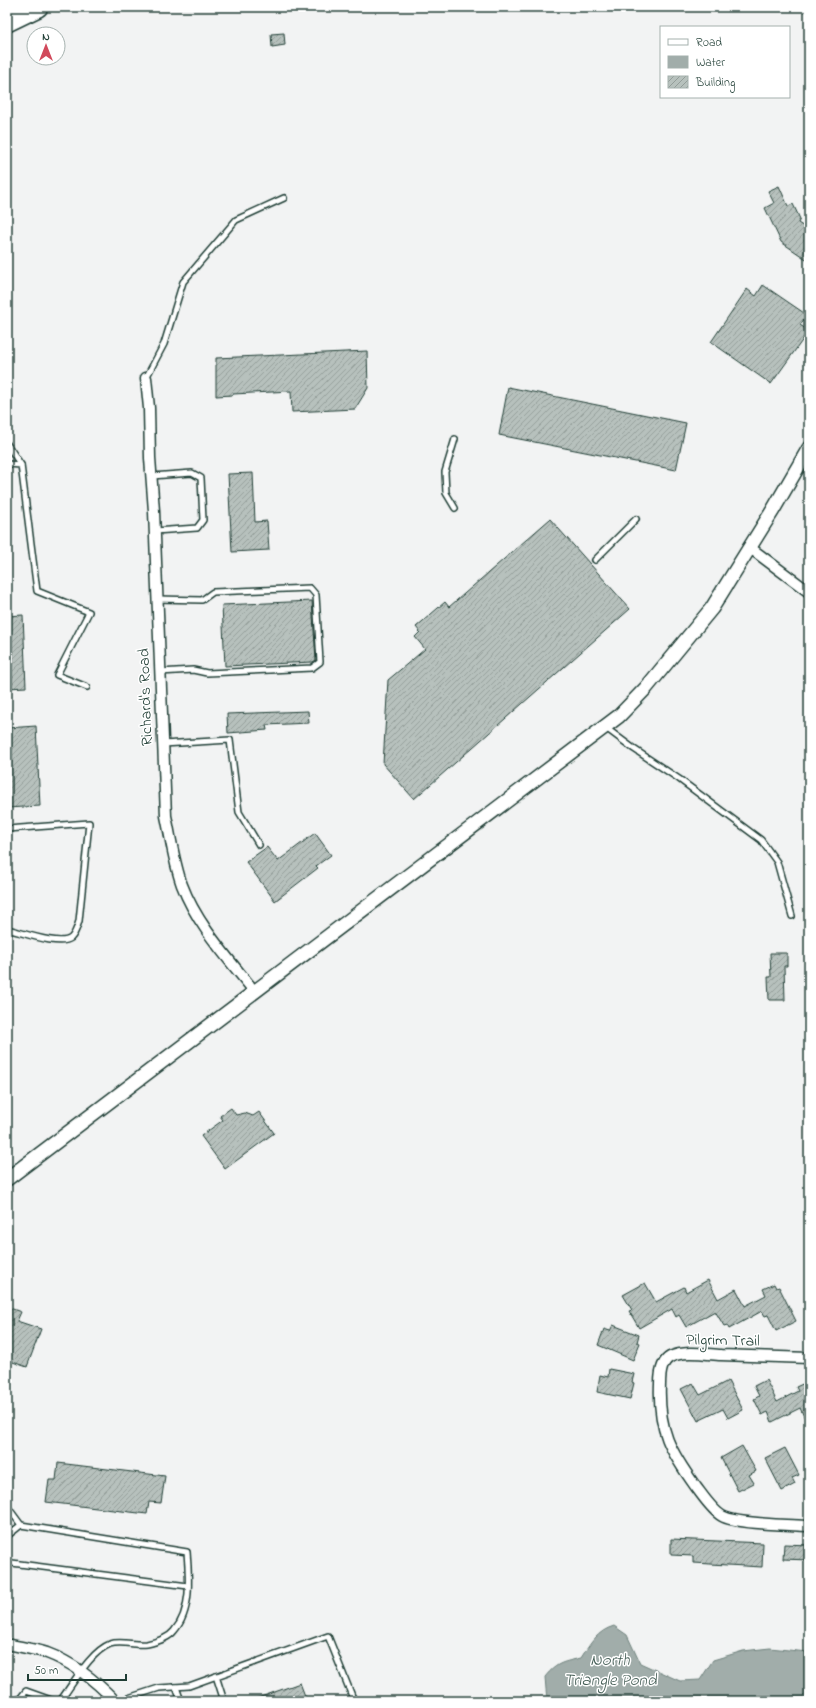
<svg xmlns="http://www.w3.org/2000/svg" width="816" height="1708" font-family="'Indie Flower',sans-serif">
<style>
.water{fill:#a1adaa;stroke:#6d807b}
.building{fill:url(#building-hatch);stroke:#1f3d34}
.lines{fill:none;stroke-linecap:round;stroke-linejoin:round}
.service-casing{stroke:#1f3d34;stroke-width:8}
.minor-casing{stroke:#1f3d34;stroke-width:13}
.tertiary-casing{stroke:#1f3d34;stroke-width:16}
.motorway-casing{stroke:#1f3d34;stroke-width:22}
.service{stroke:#fff;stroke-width:5}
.minor{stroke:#fff;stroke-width:10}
.tertiary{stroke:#fff;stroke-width:13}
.motorway{stroke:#fff;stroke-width:19}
.labels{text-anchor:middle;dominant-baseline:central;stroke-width:3;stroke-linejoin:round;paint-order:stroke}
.street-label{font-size:16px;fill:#1f3d34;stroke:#fff}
.water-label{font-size:17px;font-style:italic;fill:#465f57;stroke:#fff}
</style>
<defs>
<pattern id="building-hatch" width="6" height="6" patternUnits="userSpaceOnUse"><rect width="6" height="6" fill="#b7c1bd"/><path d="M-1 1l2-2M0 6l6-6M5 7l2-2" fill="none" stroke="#949e9a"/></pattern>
</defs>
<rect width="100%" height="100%" fill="#f2f3f3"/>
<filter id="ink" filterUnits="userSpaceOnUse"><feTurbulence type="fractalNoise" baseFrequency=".025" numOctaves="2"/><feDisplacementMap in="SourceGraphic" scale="8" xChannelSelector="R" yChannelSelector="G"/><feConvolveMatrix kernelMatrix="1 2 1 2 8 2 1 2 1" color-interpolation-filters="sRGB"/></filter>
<g filter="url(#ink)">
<path class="water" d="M 614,1626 L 627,1635 L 640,1663 L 680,1681 L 700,1680 L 713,1660 L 743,1651 L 770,1648 L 807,1652 L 809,1656 L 809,1701 L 547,1701 L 545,1677 C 557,1662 564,1662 581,1658 C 590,1644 597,1631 614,1626 Z"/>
<g class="building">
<path d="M 284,33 L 285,45 L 272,47 L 271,34 Z"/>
<path d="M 779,186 L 788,206 L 793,204 L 800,219 L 798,223 L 809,230 L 809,261 L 781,242 L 765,208 L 774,203 L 768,191 Z"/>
<path d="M 763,285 L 807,315 L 800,325 L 809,331 L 771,384 L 711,342 L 747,289 L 756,296 Z"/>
<path d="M 367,351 L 368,388 L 355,409 L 292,412 L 291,391 L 233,394 L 233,395 L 216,396 L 216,358 Z"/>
<path d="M 508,387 L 686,423 L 676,470 L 499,435 Z"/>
<path d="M 253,473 L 255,522 L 267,521 L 269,550 L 232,552 L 228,474 Z"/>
<path d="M 550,519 L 630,609 L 414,799 L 383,764 L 388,680 L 425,649 L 415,637 L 420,632 L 416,627 L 445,602 L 449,607 Z"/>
<path d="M 312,601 L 316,660 L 313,662 L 225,666 L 222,605 Z"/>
<path d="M 23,615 L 26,687 L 7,688 L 7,616 Z"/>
<path d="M 308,711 L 309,723 L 266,725 L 267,730 L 228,733 L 227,714 Z"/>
<path d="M 36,726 L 40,806 L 7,808 L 7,728 Z"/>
<path d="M 315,833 L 331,855 L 316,866 L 318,868 L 275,901 L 246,862 L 267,847 L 278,861 Z"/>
<path d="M 770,953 L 787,953 L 787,966 L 784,966 L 785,1000 L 769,1000 L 768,977 L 771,977 Z"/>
<path d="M 231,1108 L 236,1115 L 245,1113 L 253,1116 L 259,1112 L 274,1133 L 225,1169 L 201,1136 L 223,1120 L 220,1116 Z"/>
<path d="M 708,1280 L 718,1299 L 736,1289 L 745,1306 L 766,1295 L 763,1289 L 774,1284 L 776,1288 L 779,1287 L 796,1321 L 776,1331 L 768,1315 L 765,1316 L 762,1311 L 729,1329 L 727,1325 L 724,1326 L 715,1311 L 686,1327 L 679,1315 L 676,1317 L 672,1309 L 639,1328 L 629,1311 L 632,1310 L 623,1295 L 645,1283 L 656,1302 L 684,1287 L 686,1292 Z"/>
<path d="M 7,1307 L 21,1312 L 17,1321 L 41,1329 L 27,1367 L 7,1360 Z"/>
<path d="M 613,1325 L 639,1335 L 637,1342 L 640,1343 L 633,1360 L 598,1345 L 604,1329 L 610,1331 Z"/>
<path d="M 609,1369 L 634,1374 L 632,1382 L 634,1383 L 630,1399 L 597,1392 L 600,1375 L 608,1377 Z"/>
<path d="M 766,1380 L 777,1402 L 798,1391 L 796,1387 L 809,1381 L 809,1427 L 800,1408 L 772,1422 L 768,1412 L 762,1415 L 754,1399 L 759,1396 L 754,1386 Z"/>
<path d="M 728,1381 L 743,1410 L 728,1418 L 723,1409 L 698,1421 L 681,1389 L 693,1383 L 700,1395 Z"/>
<path d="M 742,1446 L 756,1471 L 749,1475 L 754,1483 L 738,1491 L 721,1458 Z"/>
<path d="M 785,1448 L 799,1475 L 792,1478 L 795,1484 L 782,1491 L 765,1458 Z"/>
<path d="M 58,1463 L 165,1476 L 161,1503 L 149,1502 L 147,1514 L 46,1502 L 49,1480 L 56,1480 Z"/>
<path d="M 671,1539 L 763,1543 L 762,1567 L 693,1563 L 693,1556 L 671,1555 Z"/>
<path d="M 784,1544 L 809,1545 L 809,1560 L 783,1559 Z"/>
<path d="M 300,1683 L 307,1701 L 255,1701 L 255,1699 Z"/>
</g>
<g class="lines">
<defs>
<g id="service">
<path d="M 146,378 L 164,344 L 183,282 L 236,220 L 284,198"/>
<path d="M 455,439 L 445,472 L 446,493 L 455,508"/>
<path d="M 7,444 L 21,465"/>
<path d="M 7,464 L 21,465 L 37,591 L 89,612 L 57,675 L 87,687"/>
<path d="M 152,476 L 192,473 L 201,478 L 203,520 L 197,528 L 155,531"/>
<path d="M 595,560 L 636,519"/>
<path d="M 157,599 L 202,600 L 213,592 L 310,588 L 316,595 L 320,662 L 312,668 L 207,673 L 193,670 L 160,672"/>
<path d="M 606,728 L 634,749 L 679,779 L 761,840 L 777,862 L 792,916"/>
<path d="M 163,744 L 230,740 L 239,812 L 259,845"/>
<path d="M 7,829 L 89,823 L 79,921 C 77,927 76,933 71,938 C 60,947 21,932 7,929"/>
<path d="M 7,1506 L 21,1525"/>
<path d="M 7,1536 L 21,1525 L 187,1552 C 189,1577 192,1611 174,1631 C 168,1639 156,1642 147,1644 C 135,1646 122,1640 110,1644 C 90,1652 73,1684 60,1701"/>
<path d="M 7,1559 L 12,1563 L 188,1586"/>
<path d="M 216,1676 L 224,1701"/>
<path d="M 176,1687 L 181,1701"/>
<path d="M 18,1701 L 26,1691 L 54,1701"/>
<path d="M 119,1701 L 159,1688 L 189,1686 L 328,1636 L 354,1701"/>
</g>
<g id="minor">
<path d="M 146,378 L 149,408 L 150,458 L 154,511 L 166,816 C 171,839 174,863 182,885 C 197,925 229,959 254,991"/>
<path d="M 749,547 L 809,592"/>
<path d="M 809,1358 C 780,1357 750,1356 721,1355 C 705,1354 685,1350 670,1357 C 661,1362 660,1375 660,1384 C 658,1430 670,1451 696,1487 C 703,1496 712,1510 722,1516 C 735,1524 792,1525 809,1526"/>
<path d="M 7,1644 C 20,1647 34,1649 47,1653 C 74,1663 95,1680 115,1701"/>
</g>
<path id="tertiary" d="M 7,1179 L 619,716 L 646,688 L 712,608 L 773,510 L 809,448"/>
<path id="motorway" d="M 7,22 L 38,7"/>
</defs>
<use href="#service" class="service-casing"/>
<use href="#minor" class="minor-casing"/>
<use href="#tertiary" class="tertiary-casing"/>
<use href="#motorway" class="motorway-casing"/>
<use href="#service" class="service"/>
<use href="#minor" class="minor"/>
<use href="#tertiary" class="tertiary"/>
<use href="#motorway" class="motorway"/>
</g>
</g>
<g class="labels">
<g class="street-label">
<text transform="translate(146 697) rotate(-92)">Richard's Road</text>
<text transform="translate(723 1341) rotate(1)">Pilgrim Trail</text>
</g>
<g class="water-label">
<text x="610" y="1660">North<tspan x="610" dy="20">Triangle Pond</tspan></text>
</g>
</g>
<rect width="816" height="1708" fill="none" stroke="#fff" stroke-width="24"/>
<rect x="12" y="12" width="792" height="1684" fill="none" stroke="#1f3d34" stroke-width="1.5" filter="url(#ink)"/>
<rect x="660" y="26" width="130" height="72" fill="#ffffff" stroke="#a5b1ae"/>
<rect x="668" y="39" width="20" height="6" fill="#ffffff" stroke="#a5b1ae"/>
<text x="696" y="46" font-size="12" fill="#1f3d34">Road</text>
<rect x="668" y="56" width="20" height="12" fill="#a1adaa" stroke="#a5b1ae"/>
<text x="696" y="66" font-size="12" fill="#1f3d34">Water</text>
<rect x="668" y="76" width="20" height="12" fill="url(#building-hatch)" stroke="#a5b1ae"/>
<text x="696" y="86" font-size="12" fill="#1f3d34">Building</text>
<g transform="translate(46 46)"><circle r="19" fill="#ffffff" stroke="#a5b1ae"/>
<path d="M0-3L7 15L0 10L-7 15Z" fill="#d1495b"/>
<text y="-6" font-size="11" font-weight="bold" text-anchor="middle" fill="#1f3d34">N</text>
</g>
<path d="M28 1674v6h98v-6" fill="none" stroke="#1f3d34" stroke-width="2"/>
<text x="34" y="1674" font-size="12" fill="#1f3d34" stroke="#ffffff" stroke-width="3" paint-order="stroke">50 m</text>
</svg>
